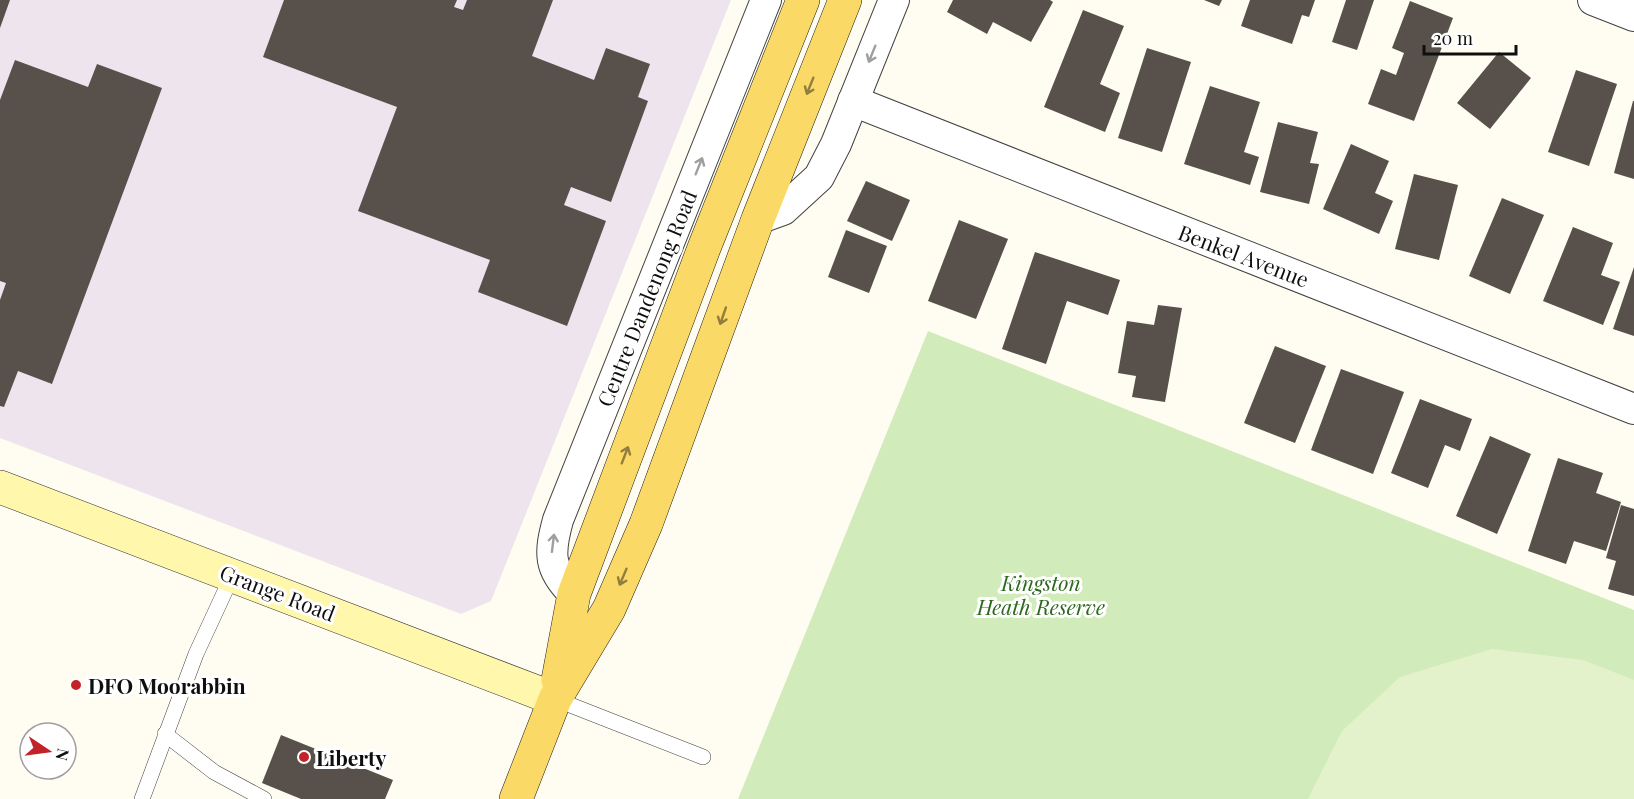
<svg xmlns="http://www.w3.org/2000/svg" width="1634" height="799" font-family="'Playfair Display',serif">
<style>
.industrial{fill:#ede4ee}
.green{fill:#d2ebba}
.pitch{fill:#e4f2cc}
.building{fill:#58504b}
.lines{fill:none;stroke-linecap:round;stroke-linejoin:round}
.lane-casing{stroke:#424242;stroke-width:16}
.street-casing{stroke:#424242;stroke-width:32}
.secondary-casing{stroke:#313131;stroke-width:34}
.primary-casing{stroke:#202020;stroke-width:34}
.lane{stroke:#fff;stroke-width:15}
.street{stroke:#fff;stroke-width:30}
.secondary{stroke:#fff7ac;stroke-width:33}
.primary{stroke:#fbd966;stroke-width:33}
.oneway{stroke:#9f9f9f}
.oneway2{stroke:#917e3f}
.poi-dot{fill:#c32328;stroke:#fff;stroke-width:2}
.labels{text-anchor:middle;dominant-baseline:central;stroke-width:6;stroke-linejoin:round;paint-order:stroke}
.street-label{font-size:21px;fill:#0f0f0f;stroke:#fff}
.park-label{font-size:21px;font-style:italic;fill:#2c691d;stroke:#fff}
.poi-label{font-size:21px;font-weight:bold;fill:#0f0f0f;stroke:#fff;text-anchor:start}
</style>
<rect width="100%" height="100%" fill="#fffdf1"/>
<path class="industrial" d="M 0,0 L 731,0 L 491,601 L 461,614 L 0,438 Z"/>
<path class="green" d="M 928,331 L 1634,610 L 1634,799 L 738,799 Z"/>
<path class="pitch" d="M 1492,649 L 1583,660 L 1634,680 L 1634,799 L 1308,799 L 1342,731 L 1400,677 Z"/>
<g class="building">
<path d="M 0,0 L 10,0 L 0,28 Z"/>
<path d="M 284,0 L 457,0 L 454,7 L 463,10 L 467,0 L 553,0 L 532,56 L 594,80 L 606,48 L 650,64 L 638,97 L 648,101 L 611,202 L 571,187 L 564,205 L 606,221 L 567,326 L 478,292 L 490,260 L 358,211 L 397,107 L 263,57 Z"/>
<path d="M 953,0 L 1050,0 L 1053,2 L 1031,42 L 993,22 L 987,34 L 947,12 Z"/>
<path d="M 1204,0 L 1222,0 L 1219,6 Z"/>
<path d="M 1250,0 L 1315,0 L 1309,17 L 1302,15 L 1292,44 L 1241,26 Z"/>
<path d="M 1346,0 L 1374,0 L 1357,50 L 1332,42 Z"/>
<path d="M 1410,1 L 1453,18 L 1414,121 L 1368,104 L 1381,69 L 1396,75 L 1404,53 L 1392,48 Z"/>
<path d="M 1083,10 L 1124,26 L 1100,84 L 1120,93 L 1105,132 L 1044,107 Z"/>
<path d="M 1147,48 L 1191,62 L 1162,152 L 1118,138 Z"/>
<path d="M 1499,52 L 1531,78 L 1490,129 L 1457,103 Z"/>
<path d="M 15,60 L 88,87 L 97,64 L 162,88 L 52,384 L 18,371 L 4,407 L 0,406 L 0,300 L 6,283 L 0,281 L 0,100 Z"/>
<path d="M 1576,70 L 1617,84 L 1589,166 L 1548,152 Z"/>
<path d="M 1210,86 L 1260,102 L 1244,152 L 1259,157 L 1250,185 L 1184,164 Z"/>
<path d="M 1633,101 L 1634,101 L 1634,179 L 1614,173 Z"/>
<path d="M 1278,122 L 1318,132 L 1310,163 L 1319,164 L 1309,204 L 1260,192 Z"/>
<path d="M 1351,144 L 1389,161 L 1375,193 L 1393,201 L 1379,234 L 1323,209 Z"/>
<path d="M 1414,174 L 1458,185 L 1439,260 L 1395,249 Z"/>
<path d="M 866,181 L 910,200 L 892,241 L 847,221 Z"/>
<path d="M 1502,198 L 1544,215 L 1510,294 L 1469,276 Z"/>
<path d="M 959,220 L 1008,239 L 976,319 L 928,301 Z"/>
<path d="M 1573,227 L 1613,243 L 1601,275 L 1620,282 L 1603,325 L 1543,301 Z"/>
<path d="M 846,230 L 887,246 L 869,293 L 828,277 Z"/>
<path d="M 1035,252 L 1120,280 L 1108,315 L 1067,301 L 1046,364 L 1002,349 Z"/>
<path d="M 1634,267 L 1634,336 L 1613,329 Z"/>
<path d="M 1158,305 L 1182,308 L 1165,402 L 1132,397 L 1136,376 L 1118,373 L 1127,321 L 1154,325 Z"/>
<path d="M 1275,346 L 1326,366 L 1295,443 L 1244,423 Z"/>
<path d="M 1341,369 L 1404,392 L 1373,474 L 1311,450 Z"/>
<path d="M 1420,399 L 1472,419 L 1460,451 L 1445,445 L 1428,488 L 1391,473 Z"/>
<path d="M 1490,436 L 1531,454 L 1497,534 L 1456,516 Z"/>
<path d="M 1558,458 L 1603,473 L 1596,493 L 1621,502 L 1606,551 L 1574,541 L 1566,564 L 1528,551 Z"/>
<path d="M 1621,505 L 1634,509 L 1634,596 L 1608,589 L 1616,561 L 1606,558 Z"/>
<path d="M 281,735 L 393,780 L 385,799 L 301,799 L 262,783 Z"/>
</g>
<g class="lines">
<defs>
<g id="lane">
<path d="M 555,699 L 703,757"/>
<path d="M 165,734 L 214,772 L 264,799"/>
<path d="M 142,799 L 196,654 L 233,574"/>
</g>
<g id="street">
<path d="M 1593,0 L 1634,16"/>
<path d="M 853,101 L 1634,409"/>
<path d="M 758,219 L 783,210 L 819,177 L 836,144 L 894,0"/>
<path d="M 574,594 C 548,569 549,553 558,520 L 766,0"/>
</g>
<path id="secondary" d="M 0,487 L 555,699"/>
<g id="primary">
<path d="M 558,680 L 574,594 L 704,248 L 803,0"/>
<path d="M 516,799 L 555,699 L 609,609 L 646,524 L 758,219 L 845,0"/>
</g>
</defs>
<use href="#lane" class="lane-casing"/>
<use href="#street" class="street-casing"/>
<use href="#secondary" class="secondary-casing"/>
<use href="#primary" class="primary-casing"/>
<use href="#lane" class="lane"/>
<use href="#street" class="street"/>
<use href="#secondary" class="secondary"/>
<use href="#primary" class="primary"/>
</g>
<defs><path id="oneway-shaft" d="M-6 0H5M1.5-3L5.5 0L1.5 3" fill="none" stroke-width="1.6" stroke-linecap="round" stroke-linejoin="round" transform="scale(1.5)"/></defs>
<g class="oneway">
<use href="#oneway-shaft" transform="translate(872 54) rotate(112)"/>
<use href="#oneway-shaft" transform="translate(699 166) rotate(-68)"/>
<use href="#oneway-shaft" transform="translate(553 543) rotate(-83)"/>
</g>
<g class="oneway2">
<use href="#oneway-shaft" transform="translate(810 86) rotate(112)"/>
<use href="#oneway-shaft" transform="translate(723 316) rotate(109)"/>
<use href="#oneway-shaft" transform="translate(625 455) rotate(-69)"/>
<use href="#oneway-shaft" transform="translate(623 577) rotate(113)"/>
</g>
<g class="poi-dot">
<circle cx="76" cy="685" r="6"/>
<circle cx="304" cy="757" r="6"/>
</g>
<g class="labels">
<g class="street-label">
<text transform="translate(1244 255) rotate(21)">Benkel Avenue</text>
<text transform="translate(646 298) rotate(-68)">Centre Dandenong Road</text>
<text transform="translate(278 592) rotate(21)">Grange Road</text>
</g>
<g class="park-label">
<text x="1041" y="582">Kingston<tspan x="1041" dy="24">Heath Reserve</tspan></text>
</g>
<g class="poi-label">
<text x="88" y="685">DFO Moorabbin</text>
<text x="316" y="757">Liberty</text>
</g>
</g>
<g transform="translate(48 751) rotate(103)"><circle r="28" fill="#ffffff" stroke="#9f9f9f" stroke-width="1.5"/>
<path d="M0-4.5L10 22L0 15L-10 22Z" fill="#c32328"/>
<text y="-9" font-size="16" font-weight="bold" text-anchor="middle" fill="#0f0f0f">N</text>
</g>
<path d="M1424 45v9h92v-9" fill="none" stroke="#0f0f0f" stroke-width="3"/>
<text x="1433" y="45" font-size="18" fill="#0f0f0f" stroke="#ffffff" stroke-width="4.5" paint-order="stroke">20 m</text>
</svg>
